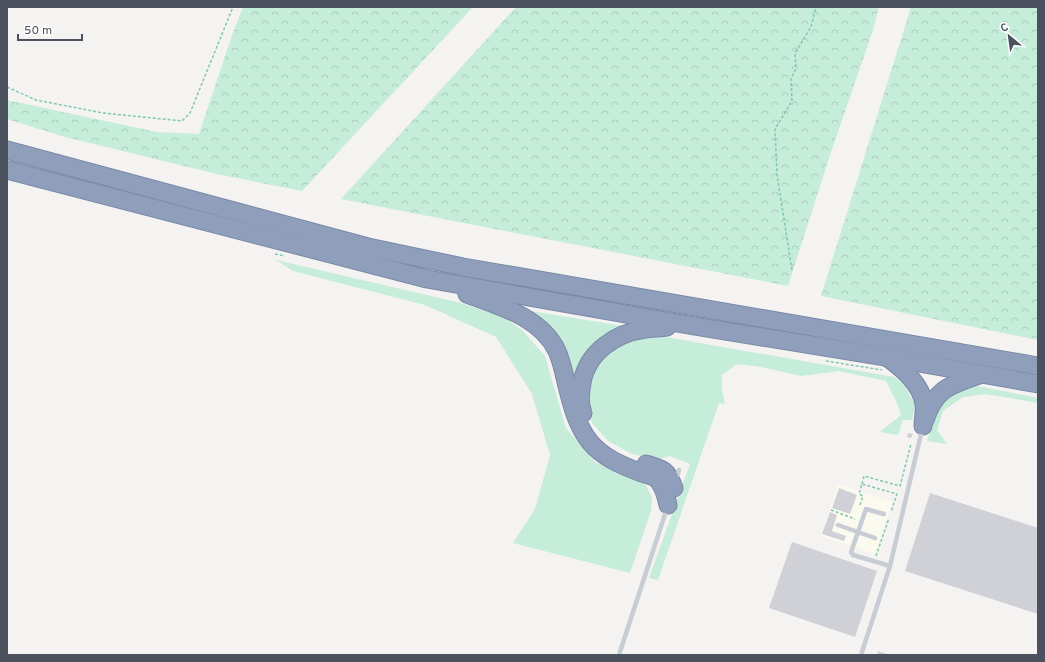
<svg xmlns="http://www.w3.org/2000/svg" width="1045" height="662" font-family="Overpass,sans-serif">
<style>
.commercial{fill:#fbfaef}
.green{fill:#c6ecda}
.forest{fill:url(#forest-crowns)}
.building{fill:#d0d1d6}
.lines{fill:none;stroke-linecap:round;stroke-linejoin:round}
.highway-casing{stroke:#7a89a7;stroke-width:19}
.path{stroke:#81c8af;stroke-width:1.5;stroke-dasharray:3 2;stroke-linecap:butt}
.lane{stroke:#c7ccd5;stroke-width:4.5}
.highway{stroke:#8f9ebb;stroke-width:17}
</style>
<defs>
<pattern id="forest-crowns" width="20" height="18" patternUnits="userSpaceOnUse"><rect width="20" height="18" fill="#c6ecda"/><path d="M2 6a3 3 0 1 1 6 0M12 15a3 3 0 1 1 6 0" fill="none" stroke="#acccbe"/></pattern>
</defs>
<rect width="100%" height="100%" fill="#f4f3f2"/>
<path class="commercial" d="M 838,484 L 892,502 L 875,554 L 821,536 Z"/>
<g class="green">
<path d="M 276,260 L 461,303 L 503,317 L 522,330 L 545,356 L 566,428 L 595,462 L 645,484 L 652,497 L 651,511 L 630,573 L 513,543 L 535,509 L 550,455 L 532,394 L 496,337 L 425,305 L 293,271 Z"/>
<path d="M 525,310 L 623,326 L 577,384 Z"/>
<path d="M 636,336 L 660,336 L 894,377 L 904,384 L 915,405 L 912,420 L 903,420 L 898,435 L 880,432 L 901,415 L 897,403 L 886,381 L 839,371 L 801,376 L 761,367 L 737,364 L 722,375 L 722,390 L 725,404 L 719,403 L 658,580 L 649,578 L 690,464 L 670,456 L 658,459 L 632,454 L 608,441 L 593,424 L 585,409 L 585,393 L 598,357 Z"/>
<path d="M 972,385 L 1038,398 L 1038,403 L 986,394 L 963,397 L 943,411 L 937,430 L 947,444 L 927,441 L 938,405 L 952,393 Z"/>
</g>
<g class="forest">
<path d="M 243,7 L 473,7 L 302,191 L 217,174 L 65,137 L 7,119 L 7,100 L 157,132 L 199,134 L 232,35 Z"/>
<path d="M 516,7 L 879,7 L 872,33 L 831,152 L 788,286 L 341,199 Z"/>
<path d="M 911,7 L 1038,7 L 1038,340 L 821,296 Z"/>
</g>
<g class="building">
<path d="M 908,433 L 913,434 L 911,438 L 907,437 Z"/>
<path d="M 839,488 L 857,495 L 850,514 L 832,508 Z"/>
<path d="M 930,493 L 1038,528 L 1038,614 L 905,571 Z"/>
<path d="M 830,512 L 837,515 L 832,531 L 846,536 L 844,541 L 822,534 Z"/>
<path d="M 792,542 L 877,571 L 855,637 L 769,608 Z"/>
<path d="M 878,651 L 890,655 L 877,655 Z"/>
</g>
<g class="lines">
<defs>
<g id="highway">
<path d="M 7,150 L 368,247 L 463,267 L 1038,366"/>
<path d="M 7,170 L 427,279 L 694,326 L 886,357 L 1038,384"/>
<path d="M 467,294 C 499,306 541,317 557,351 C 562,362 564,374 567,386 C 572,406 577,426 590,442 C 602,457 621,465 639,472 C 644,474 651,475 656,478 C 664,485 666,496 668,505"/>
<path d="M 888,358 C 903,369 921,384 924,404 C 925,411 923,419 923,426"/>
<path d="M 583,413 C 579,404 580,393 582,383 C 587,352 616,333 645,329 C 652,328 660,328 667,327"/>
<path d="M 925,420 C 936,387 951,385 982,374"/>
<path d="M 646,464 C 663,469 668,470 674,488"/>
</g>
</defs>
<use href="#highway" class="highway-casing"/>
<g class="path">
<path d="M 7,8 L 7,7"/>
<path d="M 7,87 L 36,100 L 103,113 L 182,121 L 190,113 L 233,7"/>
<path d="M 275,254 L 285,256"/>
<path d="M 792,270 L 777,175 L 775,129 L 792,101 L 791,79 L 796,68 L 795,53 L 811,27 L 816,7"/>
<path d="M 826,361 L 882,370"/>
<path d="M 862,484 L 864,476 L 900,486 L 911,444"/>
<path d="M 860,505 L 863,496 L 859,494 L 862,484 L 897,494 L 891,512"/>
<path d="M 831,510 L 855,519"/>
<path d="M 876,556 L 889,518"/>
</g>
<g class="lane">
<path d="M 676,480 L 679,470"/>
<path d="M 884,514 L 866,509 L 851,552 L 853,555 L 890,566"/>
<path d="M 838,525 L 875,538"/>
<path d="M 619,655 L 667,508"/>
<path d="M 861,655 L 890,566 L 922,430"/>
</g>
<use href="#highway" class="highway"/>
</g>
<rect width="1045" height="662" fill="none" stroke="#4b525e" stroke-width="16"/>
<g transform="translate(1009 36) rotate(331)" stroke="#ffffff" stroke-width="3" paint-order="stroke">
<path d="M0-3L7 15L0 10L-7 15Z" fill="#4b525e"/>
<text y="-6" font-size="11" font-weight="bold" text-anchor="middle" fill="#4b525e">С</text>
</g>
<path d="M18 34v6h64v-6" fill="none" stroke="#4b525e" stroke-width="2"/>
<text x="24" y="34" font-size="12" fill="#4b525e" stroke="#ffffff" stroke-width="3" paint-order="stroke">50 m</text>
</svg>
